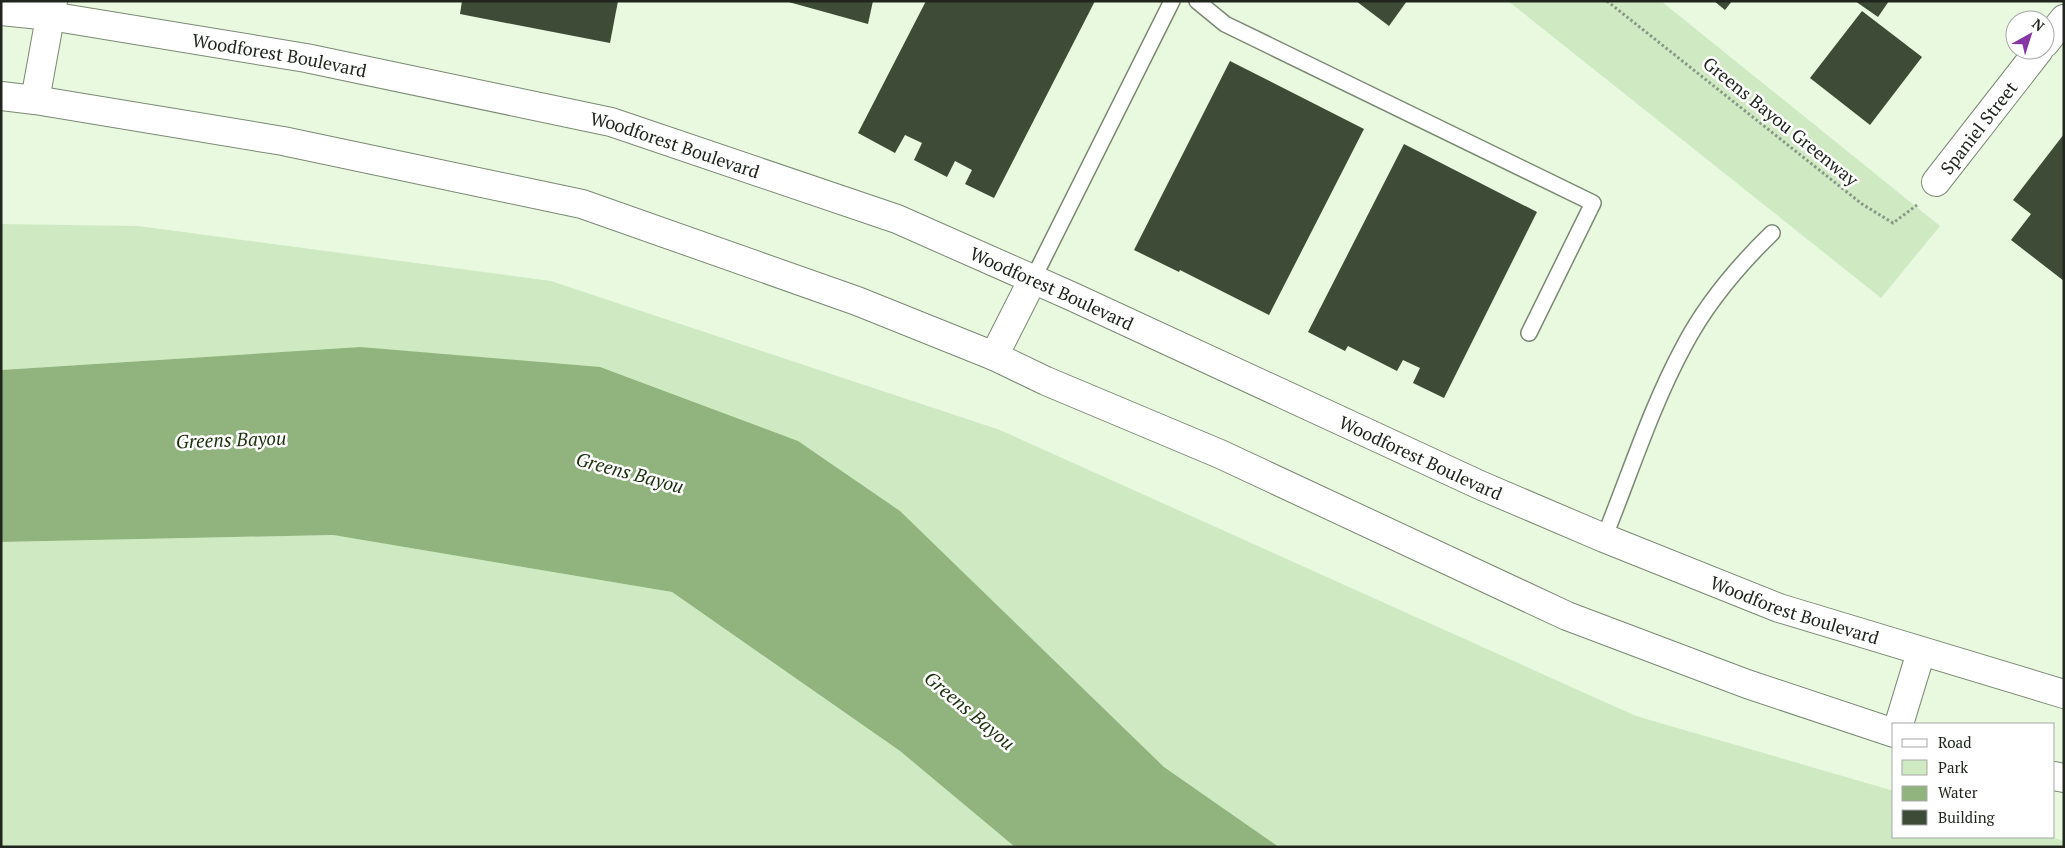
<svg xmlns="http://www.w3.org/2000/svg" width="2065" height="848" font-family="'PT Serif',serif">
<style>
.green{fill:#cfeac2}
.water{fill:#91b47e}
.building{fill:#3e4b37}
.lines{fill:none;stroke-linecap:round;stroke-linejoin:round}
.service-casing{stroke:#7a8972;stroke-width:18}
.minor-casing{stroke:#7a8972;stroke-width:30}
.secondary-casing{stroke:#7a8972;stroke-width:30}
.path{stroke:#8a9685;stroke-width:3;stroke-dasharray:2.5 2.5;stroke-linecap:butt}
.service{stroke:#fff;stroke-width:15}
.minor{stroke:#fff;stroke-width:28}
.secondary{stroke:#fff;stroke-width:28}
.labels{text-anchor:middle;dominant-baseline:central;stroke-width:5;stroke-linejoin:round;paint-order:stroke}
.street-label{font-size:18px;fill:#20261d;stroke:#fff}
.water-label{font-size:19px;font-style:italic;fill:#1b320c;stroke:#fff}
</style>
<rect width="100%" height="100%" fill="#e8f9e0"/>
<g class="green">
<path d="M 1508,1 L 1661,1 L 1940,226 L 1881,298 Z"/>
<path d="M 1,224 L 138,226 L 551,281 L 1000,430 L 1636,716 L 1894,791 L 1894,837 L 2050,837 L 2064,841 L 2064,847 L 1279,847 L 1164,767 L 899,511 L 360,347 L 1,370 Z"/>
<path d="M 333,535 L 672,592 L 900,751 L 1015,847 L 1,847 L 1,542 Z"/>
</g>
<path class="water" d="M 360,347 L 600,367 L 798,441 L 900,511 L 1164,767 L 1279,847 L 1015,847 L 900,751 L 672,592 L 333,535 L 1,542 L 1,370 Z"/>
<g class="building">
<path d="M 462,1 L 618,1 L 610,43 L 460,14 Z"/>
<path d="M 785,1 L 873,1 L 868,24 Z"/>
<path d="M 926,1 L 1095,1 L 994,198 L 965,184 L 972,170 L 955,161 L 947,177 L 914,160 L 922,143 L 905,135 L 895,153 L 858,133 Z"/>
<path d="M 1356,1 L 1407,1 L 1389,26 Z"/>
<path d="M 1714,1 L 1732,1 L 1725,10 Z"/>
<path d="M 1855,1 L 1889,1 L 1878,17 Z"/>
<path d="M 1862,11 L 1922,57 L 1870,125 L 1810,78 Z"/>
<path d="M 1230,61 L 1364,129 L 1269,315 L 1180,270 L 1179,272 L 1134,250 Z"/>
<path d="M 2064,134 L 2064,281 L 2011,240 L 2031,214 L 2013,200 Z"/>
<path d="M 1404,144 L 1537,212 L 1444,398 L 1413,383 L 1420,368 L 1403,360 L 1397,371 L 1348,346 L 1345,351 L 1308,332 Z"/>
</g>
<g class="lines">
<defs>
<g id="service">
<path d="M 1197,1 L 1225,24 L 1593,203 L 1529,333"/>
<path d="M 1033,279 L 1172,1"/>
<path d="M 1604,538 C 1630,474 1651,407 1684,346 C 1706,304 1738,266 1772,233"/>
</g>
<g id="minor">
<path d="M 2045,43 L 2064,19"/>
<path d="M 35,100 L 53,1"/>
<path id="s1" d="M 1936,182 L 2039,50"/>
</g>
<g id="secondary">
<path id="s2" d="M 1,11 L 50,16 L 306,58 L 611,122 L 897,219 L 1071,296 L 1482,486 L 1604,538 L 1779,608 L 2064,694"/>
<path d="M 1,96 L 35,100 L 283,141 L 582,204 L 857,301 L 994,356 L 1046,381 L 1220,454 L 1567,616 L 1747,684 L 1894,733"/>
<path d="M 994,356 L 1033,279"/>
<path d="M 1899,724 L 1921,652"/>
<path d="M 2054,776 L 2064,778"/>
</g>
</defs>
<use href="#service" class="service-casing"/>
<use href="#minor" class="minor-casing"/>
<use href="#secondary" class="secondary-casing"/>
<path class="path" d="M 1607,1 L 1862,204 L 1893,223 L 1917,205"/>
<use href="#service" class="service"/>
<use href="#minor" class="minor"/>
<use href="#secondary" class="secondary"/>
</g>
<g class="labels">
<g class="street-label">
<text stroke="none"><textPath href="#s2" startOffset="282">Woodforest Boulevard</textPath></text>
<text transform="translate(1781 121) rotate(39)">Greens Bayou Greenway</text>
<text stroke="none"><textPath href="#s1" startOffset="69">Spaniel Street</textPath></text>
<text stroke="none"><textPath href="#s2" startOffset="688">Woodforest Boulevard</textPath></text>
<text stroke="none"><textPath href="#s2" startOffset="1092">Woodforest Boulevard</textPath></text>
<text stroke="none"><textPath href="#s2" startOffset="1498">Woodforest Boulevard</textPath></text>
<text stroke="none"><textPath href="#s2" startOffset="1902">Woodforest Boulevard</textPath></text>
</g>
<g class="water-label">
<text transform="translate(231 439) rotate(-2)">Greens Bayou</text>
<text transform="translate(630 472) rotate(15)">Greens Bayou</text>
<text transform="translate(970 710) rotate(40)">Greens Bayou</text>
</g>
</g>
<rect width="2065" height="848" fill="none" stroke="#20261d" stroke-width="5"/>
<rect x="1892" y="723" width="162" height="115" fill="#ffffff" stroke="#a6a8a5"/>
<rect x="1902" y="739" width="25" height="8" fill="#ffffff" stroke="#a6a8a5"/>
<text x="1938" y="748" font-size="15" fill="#20261d">Road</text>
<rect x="1902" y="760" width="25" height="15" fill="#cfeac2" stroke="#a6a8a5"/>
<text x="1938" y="773" font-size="15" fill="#20261d">Park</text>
<rect x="1902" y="786" width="25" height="15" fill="#91b47e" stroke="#a6a8a5"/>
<text x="1938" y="798" font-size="15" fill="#20261d">Water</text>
<rect x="1902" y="810" width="25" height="15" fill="#3e4b37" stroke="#a6a8a5"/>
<text x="1938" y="823" font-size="15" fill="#20261d">Building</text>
<g transform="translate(2030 35) rotate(39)"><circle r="24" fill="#ffffff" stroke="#a6a8a5"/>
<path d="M0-4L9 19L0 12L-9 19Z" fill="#8736a6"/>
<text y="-8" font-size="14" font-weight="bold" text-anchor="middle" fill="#20261d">N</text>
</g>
</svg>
